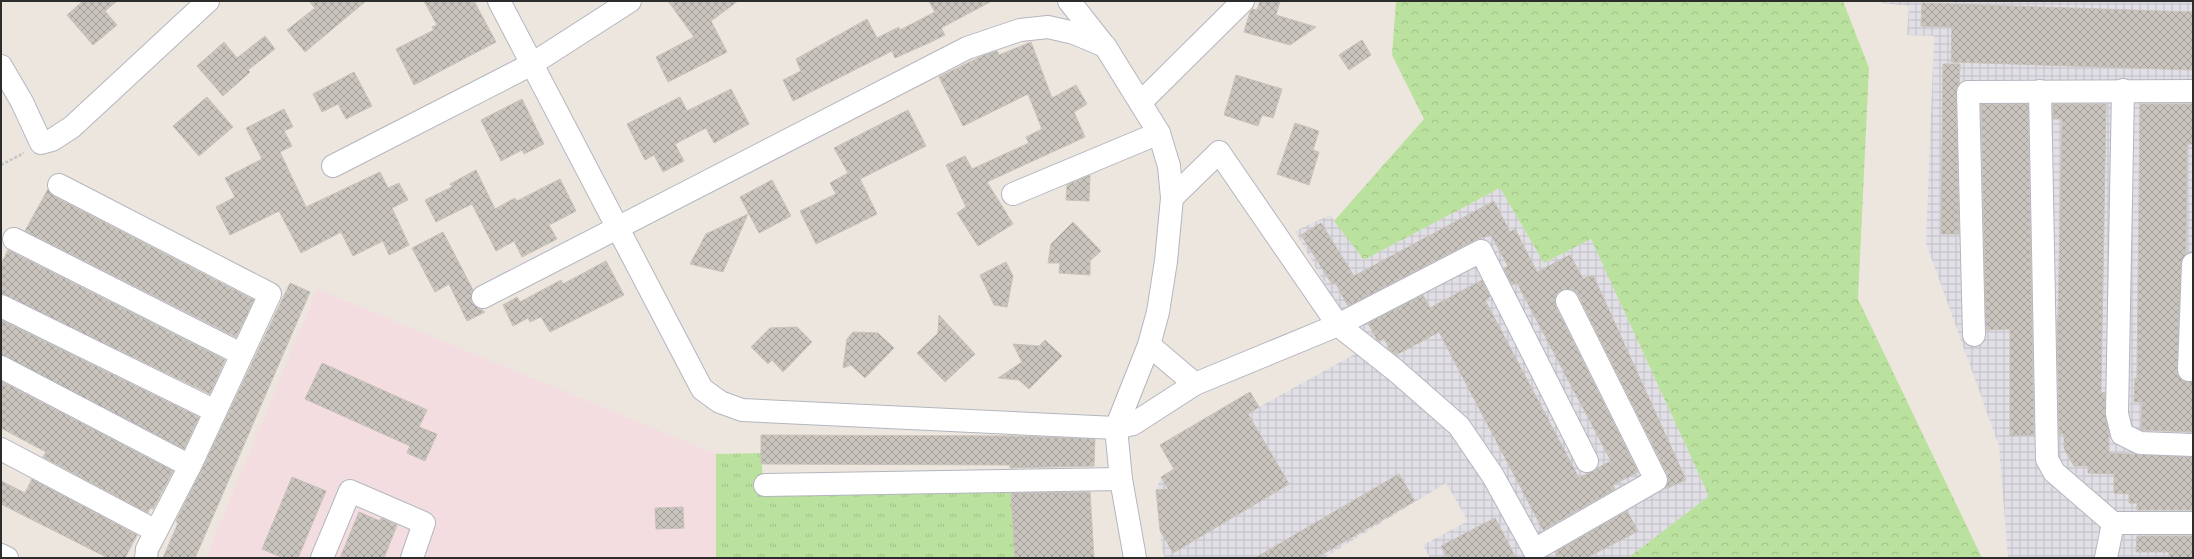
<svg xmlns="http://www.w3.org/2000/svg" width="2194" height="559" font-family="Barlow,sans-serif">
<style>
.industrial{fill:url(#industrial-grid)}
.medical{fill:#f3dde0}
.grass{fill:url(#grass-tufts)}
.forest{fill:url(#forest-crowns)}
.building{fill:url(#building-cross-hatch);stroke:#c9c2b9}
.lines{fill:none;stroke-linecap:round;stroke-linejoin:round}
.minor-casing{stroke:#b3b6bf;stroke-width:24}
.path{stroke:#c4c4c4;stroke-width:2.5;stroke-dasharray:3 2;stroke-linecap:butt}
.minor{stroke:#fff;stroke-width:22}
</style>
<defs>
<pattern id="industrial-grid" width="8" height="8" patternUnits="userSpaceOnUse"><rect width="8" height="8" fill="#e1dfe6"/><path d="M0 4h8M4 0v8" fill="none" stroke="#c1c0c5"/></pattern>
<pattern id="grass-tufts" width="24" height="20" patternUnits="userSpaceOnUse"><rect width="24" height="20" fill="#bbe19f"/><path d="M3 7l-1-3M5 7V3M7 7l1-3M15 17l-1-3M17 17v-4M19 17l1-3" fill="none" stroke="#a1c189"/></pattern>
<pattern id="forest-crowns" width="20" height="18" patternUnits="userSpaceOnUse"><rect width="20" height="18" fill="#bbe19f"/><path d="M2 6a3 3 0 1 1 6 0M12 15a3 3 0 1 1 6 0" fill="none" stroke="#a1c189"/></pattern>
<pattern id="building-cross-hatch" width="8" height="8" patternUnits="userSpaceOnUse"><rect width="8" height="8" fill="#c9c4be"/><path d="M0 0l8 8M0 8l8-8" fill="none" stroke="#a39f9b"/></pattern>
</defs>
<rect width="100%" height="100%" fill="#ede6df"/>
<g class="industrial">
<path d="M 1881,1 L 2193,1 L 2193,558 L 2008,558 L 1999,446 L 1926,243 L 1934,36 L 1907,35 L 1909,6 L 1881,3 Z"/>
<path d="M 1500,188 L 1544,263 L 1591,239 L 1709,496 L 1628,558 L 1430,558 L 1423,545 L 1468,521 L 1446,483 L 1324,558 L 1165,558 L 1162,550 L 1156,490 L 1161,477 L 1174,469 L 1160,445 L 1250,392 L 1259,407 L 1362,350 L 1295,231 L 1330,215 L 1364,260 Z"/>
</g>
<path class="medical" d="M 317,289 L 716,454 L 716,558 L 206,558 Z"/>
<path class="grass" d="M 761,453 L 764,493 L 1011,485 L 1015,558 L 716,558 L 716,454 Z"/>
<path class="forest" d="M 1396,1 L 1843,1 L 1869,68 L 1858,299 L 1982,558 L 1628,558 L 1709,496 L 1591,239 L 1544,263 L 1500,188 L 1364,260 L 1334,221 L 1424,119 L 1392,55 Z"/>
<g class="building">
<path d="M 83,1 L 117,1 L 105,11 L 117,25 L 93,45 L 67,15 Z"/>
<path d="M 309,1 L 366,1 L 305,52 L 287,30 L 315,8 Z"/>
<path d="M 424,1 L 474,1 L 496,42 L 414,85 L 396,49 L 434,30 L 432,27 L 437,25 Z"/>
<path d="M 668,1 L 738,1 L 711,21 L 727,52 L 668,82 L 656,57 L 694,37 Z"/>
<path d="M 929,1 L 992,1 L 941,28 L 945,35 L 931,42 L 895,58 L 892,51 L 793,101 L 783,80 L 801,71 L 796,59 L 867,19 L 877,38 L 899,27 L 900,30 L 935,12 Z"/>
<path d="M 1260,1 L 1280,1 L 1276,15 L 1316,27 L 1290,45 L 1244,32 L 1250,12 L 1252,9 L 1257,10 Z"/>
<path d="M 1922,3 L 2193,12 L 2193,70 L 1951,62 L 1952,27 L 1921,26 Z"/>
<path d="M 265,36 L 275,49 L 248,70 L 250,72 L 223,96 L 197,66 L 224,42 L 237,58 Z"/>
<path d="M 1362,40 L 1371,55 L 1349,70 L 1339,55 Z"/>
<path d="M 1031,42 L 1052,98 L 1076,85 L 1087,104 L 1074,112 L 1085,137 L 987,182 L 1013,224 L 978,246 L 957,213 L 966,207 L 946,165 L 965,156 L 972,169 L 1029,143 L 1026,137 L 1042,129 L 1028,94 L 963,126 L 939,77 L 984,55 L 997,51 L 999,55 Z"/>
<path d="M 1943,64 L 1960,64 L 1959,84 L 1956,92 L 1959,234 L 1941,234 Z"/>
<path d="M 354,72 L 372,106 L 346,119 L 338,104 L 322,112 L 313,94 Z"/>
<path d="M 1236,75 L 1282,89 L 1273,118 L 1262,115 L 1258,126 L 1224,115 Z"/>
<path d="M 731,89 L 749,124 L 714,143 L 706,128 L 675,144 L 684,161 L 663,172 L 654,155 L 645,160 L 627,124 L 680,97 L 687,111 Z"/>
<path d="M 207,97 L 233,127 L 199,156 L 173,126 Z"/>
<path d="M 522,99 L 544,144 L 524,154 L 522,150 L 501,161 L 481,120 Z"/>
<path d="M 1981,104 L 2028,104 L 2034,435 L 2010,436 L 2010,329 L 1986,330 Z"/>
<path d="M 2053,104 L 2106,104 L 2101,393 L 2105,392 L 2105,414 L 2109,432 L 2109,453 L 2193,457 L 2193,510 L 2137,510 L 2137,503 L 2129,503 L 2129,494 L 2114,493 L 2114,474 L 2088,473 L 2088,466 L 2074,466 L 2064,448 L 2064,434 L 2059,434 L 2057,319 L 2058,319 L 2062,119 L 2053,119 Z"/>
<path d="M 2140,104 L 2193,104 L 2193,144 L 2187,144 L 2186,254 L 2181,264 L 2177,370 L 2178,376 L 2182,380 L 2193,382 L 2193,432 L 2141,430 L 2142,402 L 2134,402 L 2135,378 L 2137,378 Z"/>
<path d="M 284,109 L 293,127 L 284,131 L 292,146 L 280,152 L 306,207 L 380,172 L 388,188 L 399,183 L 408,200 L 392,208 L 409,245 L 389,255 L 383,241 L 353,256 L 341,232 L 301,253 L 279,211 L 230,235 L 216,207 L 235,197 L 225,178 L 262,159 L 246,128 Z"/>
<path d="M 908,110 L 926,146 L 860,179 L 877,214 L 816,244 L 800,211 L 836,194 L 830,183 L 848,173 L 834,148 Z"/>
<path d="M 1295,123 L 1319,131 L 1313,150 L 1319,152 L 1309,185 L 1277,174 Z"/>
<path d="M 476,170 L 495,209 L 515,198 L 517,201 L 560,179 L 576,211 L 549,225 L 557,239 L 522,257 L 514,241 L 496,251 L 472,204 L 436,222 L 425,200 L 452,187 L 450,184 Z"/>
<path d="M 1090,175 L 1089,201 L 1066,200 L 1067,185 Z"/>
<path d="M 772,180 L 791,216 L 759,233 L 740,197 Z"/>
<path d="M 48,189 L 53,196 L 254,300 L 236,337 L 25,231 Z"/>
<path d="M 1494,201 L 1510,232 L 1515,229 L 1537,272 L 1570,255 L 1583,279 L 1593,275 L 1686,480 L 1665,489 L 1668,481 L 1667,474 L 1578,295 L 1574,290 L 1562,290 L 1556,294 L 1555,301 L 1556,307 L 1638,472 L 1613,485 L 1615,489 L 1543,530 L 1439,332 L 1396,355 L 1390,350 L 1384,338 L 1379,341 L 1377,340 L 1368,323 L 1423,295 L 1430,308 L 1482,280 L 1490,297 L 1485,300 L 1579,478 L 1611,461 L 1517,283 L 1512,285 L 1504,269 L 1508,266 L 1491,235 L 1475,240 L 1348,306 L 1335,282 L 1332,284 L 1301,235 L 1321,223 L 1354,276 Z"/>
<path d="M 748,214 L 723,272 L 690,264 L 706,234 Z"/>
<path d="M 1073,222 L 1101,251 L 1090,261 L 1090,275 L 1059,273 L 1060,263 L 1048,263 L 1051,244 Z"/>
<path d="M 443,232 L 473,290 L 471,296 L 472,303 L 485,312 L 467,321 L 449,284 L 435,292 L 412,248 Z"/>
<path d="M 8,250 L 225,360 L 210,394 L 1,294 L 1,264 Z"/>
<path d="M 606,261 L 624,295 L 550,332 L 541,317 L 530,322 L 528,318 L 513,326 L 503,305 L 517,297 L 520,302 L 561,280 L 563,284 Z"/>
<path d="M 1006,262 L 1013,276 L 1007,307 L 994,305 L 980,275 Z"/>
<path d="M 290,283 L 310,292 L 195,558 L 163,558 L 178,523 L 176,521 L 201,471 Z"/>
<path d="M 939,315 L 975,354 L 945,382 L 917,353 L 938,333 Z"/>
<path d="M 1,320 L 199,417 L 184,449 L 1,355 Z"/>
<path d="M 797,327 L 812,342 L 783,372 L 772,360 L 768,364 L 751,347 L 770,328 Z"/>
<path d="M 853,332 L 878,333 L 894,348 L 865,378 L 851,365 L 843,368 L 847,339 Z"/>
<path d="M 1045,340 L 1062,356 L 1029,389 L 1019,380 L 998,378 L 1022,362 L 1013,344 L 1039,346 Z"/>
<path d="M 322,363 L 427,410 L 419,427 L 437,434 L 425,461 L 407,453 L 410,446 L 305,399 Z"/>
<path d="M 1,381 L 173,471 L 153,509 L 150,508 L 148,513 L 43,457 L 46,452 L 1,428 Z"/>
<path d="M 1250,392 L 1259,407 L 1248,414 L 1289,484 L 1173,553 L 1160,530 L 1156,490 L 1168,489 L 1161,477 L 1174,469 L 1160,445 Z"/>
<path d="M 761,435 L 1015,436 L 1095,439 L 1094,466 L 1010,468 L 1010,465 L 761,464 Z"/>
<path d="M 1399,474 L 1415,501 L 1316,558 L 1255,558 Z"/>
<path d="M 292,477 L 326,491 L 298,558 L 283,558 L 262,549 Z"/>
<path d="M 32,479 L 137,535 L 125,558 L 108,558 L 1,504 L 1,481 L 25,493 Z"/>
<path d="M 1090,492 L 1094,558 L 1015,558 L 1011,493 Z"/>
<path d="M 683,507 L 684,528 L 656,529 L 655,508 Z"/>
<path d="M 1627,511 L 1638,531 L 1586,558 L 1558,558 L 1555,552 Z"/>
<path d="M 359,512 L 380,521 L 381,518 L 397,525 L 384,558 L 340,558 Z"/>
<path d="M 1495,518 L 1516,558 L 1447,558 L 1441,546 Z"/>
<path d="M 2137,536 L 2193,536 L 2193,558 L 2169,558 L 2169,552 L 2136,552 Z"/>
</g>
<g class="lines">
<defs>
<g id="minor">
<path d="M 499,1 L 702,389 L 720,402 L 742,410 L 1116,428 L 1121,479 L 1135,558"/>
<path d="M 1069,1 L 1103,44"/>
<path d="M 1,66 L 22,102 L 41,143 L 52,140 L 72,127 L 208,1"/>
<path d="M 2123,90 L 2117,414 L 2122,434 L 2140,443 L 2193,445"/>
<path d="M 2040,91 L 2047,459 L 2054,472 L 2113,523 L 2193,523"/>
<path d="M 1141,102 L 1243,1"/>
<path d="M 333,166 L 532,64 L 630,1"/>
<path d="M 59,185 L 270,294 L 190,466 L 147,549 L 146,558"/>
<path d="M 1013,194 L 1159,133"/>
<path d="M 1172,198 L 1219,152 L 1338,325 L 1481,251 L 1587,461"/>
<path d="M 14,239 L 241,354"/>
<path d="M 2193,264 L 2189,370 L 2193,370"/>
<path d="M 483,297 L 967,48 L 1020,30 L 1048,27 L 1074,33 L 1105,46 L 1159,133 L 1169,166 L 1172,198 L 1166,261 L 1158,312 L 1149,345 L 1116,428"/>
<path d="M 1,306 L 215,411"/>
<path d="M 1974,335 L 1968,92 L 2193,91"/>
<path d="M 1149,345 L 1195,384 L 1338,325 L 1395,370 L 1459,426 L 1493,476 L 1534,550 L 1656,480 L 1567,301"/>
<path d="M 1,367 L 190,466"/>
<path d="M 1116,428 L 1133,424 L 1195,384"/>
<path d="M 1,449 L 156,531"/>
<path d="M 765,485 L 1121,479"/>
<path d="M 1,555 L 7,558"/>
<path d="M 322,558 L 350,491 L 424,523 L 412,558"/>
<path d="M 2106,558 L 2113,523"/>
</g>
</defs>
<use href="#minor" class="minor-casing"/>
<path class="path" d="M 1,165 L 24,153"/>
<use href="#minor" class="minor"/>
</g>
<rect width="2194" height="559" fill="none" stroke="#2c2c2c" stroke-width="4"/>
</svg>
